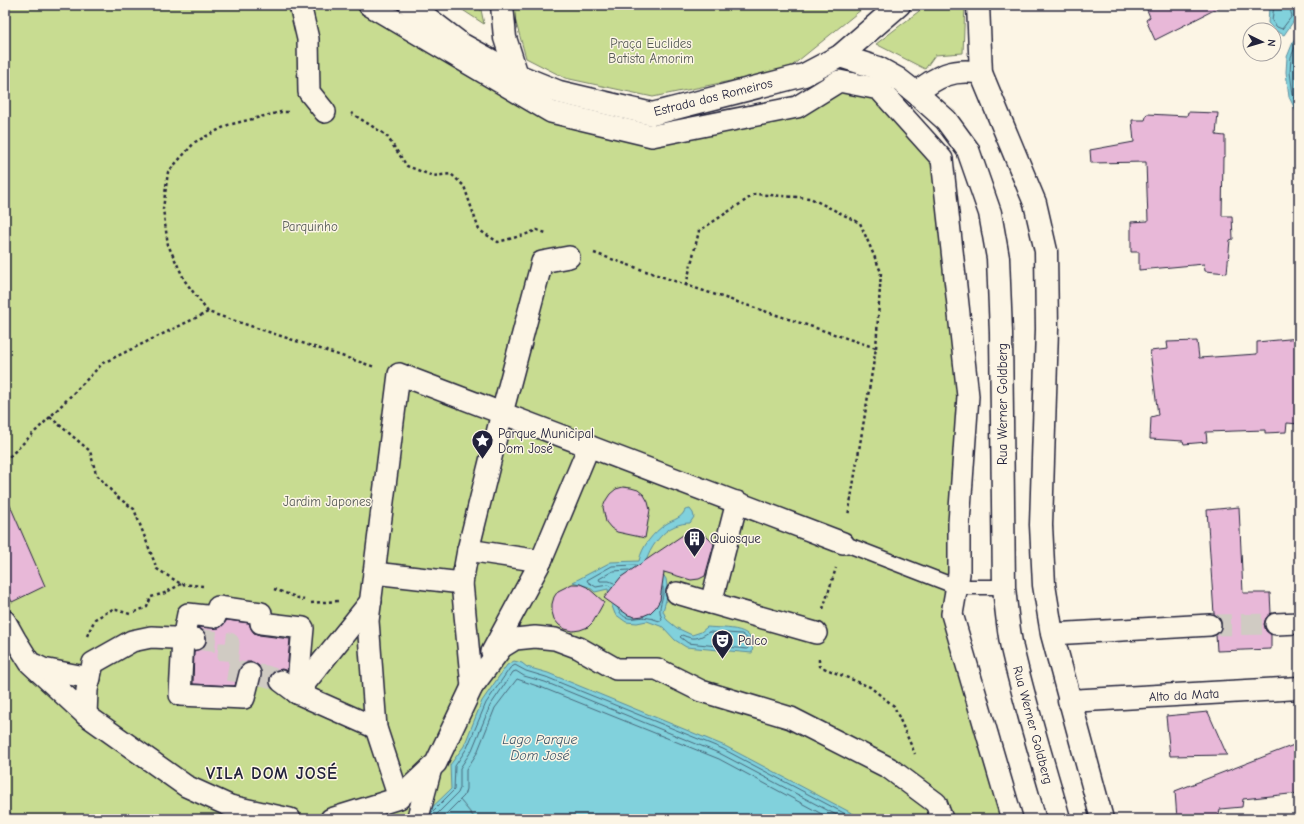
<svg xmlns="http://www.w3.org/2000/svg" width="1304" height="824" font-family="'Comic Neue',sans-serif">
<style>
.green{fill:#c8dc91;stroke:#757f66}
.water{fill:#81d1dc;stroke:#5b8b9c}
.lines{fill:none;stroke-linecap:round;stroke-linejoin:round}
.shore{stroke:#48687b;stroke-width:1}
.building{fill:#e8b8d8;stroke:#22223b}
.pedestrian-tunnel{stroke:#d0cbc3;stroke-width:21;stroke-dasharray:21 10;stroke-linecap:butt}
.service-casing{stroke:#22223b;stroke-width:17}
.pedestrian-casing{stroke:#22223b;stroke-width:24}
.minor-casing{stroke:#22223b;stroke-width:25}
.primary-casing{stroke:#22223b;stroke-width:25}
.path{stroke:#22223b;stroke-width:2.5;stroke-dasharray:3 3;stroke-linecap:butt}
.service{stroke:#fcf5e5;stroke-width:14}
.pedestrian{stroke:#fcf5e5;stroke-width:21}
.minor{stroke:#fcf5e5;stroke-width:22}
.primary{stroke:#fcf5e5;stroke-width:22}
.labels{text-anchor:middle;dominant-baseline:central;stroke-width:3;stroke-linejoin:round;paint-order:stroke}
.park-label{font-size:13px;fill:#545a55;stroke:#fcf5e5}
.street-label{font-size:13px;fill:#22223b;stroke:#fcf5e5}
.poi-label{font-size:13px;fill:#22223b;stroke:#fcf5e5;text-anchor:start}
.water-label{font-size:14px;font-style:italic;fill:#3e576b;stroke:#fcf5e5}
.district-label{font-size:17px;font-weight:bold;letter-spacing:1px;fill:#22223b;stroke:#fcf5e5}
</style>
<rect width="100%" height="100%" fill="#fcf5e5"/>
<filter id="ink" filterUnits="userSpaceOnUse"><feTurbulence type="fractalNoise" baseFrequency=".025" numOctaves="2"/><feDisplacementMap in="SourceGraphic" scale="8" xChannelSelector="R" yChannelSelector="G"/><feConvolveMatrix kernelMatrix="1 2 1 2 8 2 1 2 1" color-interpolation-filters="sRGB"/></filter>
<g filter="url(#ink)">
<g class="green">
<path d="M 5,5 L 364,5 L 654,140 L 839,86 L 877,92 L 938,160 L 964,396 L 955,581 L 1009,819 L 5,819 Z"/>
<path d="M 455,5 L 480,5 L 484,24 Z"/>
<path d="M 511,5 L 867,5 L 788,69 L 653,97 L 565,78 L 526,58 Z"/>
<path d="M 927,5 L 965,5 L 963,53 L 935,55 L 925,69 L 876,44 Z"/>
</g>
<g class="water">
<path d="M 1272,5 L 1292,5 L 1297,16 L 1284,35 L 1276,31 L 1268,23 L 1269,7 Z"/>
<path d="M 1299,31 L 1299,117 L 1289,97 L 1286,72 L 1287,57 L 1296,35 Z"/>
<path d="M 690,509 L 693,513 L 694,517 L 690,523 C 685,523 680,524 675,526 C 662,531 649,549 646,562 L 661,571 L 666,579 L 668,593 L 663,611 L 667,620 L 677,628 L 692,635 L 701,632 L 707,627 C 727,629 758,625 752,653 L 686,647 L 675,640 L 663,627 L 647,621 L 637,623 L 626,622 L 615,614 L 609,598 L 608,589 L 595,592 L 589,587 L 573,582 L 611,562 L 639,561 C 642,546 653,533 666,524 C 674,519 681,519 685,510 Z"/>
<path d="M 514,661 L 522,663 L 527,667 L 548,673 L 725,746 L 863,819 L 476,819 L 460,800 L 475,819 L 422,819 L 421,818 L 451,789 L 450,765 L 464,746 L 482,701 L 507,665 Z"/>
</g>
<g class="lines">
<g class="shore">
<path d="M 1274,5 L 1272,21 L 1277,27 L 1282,29 L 1292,16 L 1289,5"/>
<path d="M 1299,37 L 1291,57 L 1290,72 L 1293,95 L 1299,107"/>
<path d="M 1299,51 C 1294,65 1296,79 1298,94 L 1299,97"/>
<path d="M 614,583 L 609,581 L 600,581 L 599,579 L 613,571 L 629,570"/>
<path d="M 611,587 L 608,585 L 596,587 L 588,582 L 587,580 L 612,566 L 636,565"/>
<path d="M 618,609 C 626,625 637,615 649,618 C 653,618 657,621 661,621 L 662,619 C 656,605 665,601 663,587"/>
<path d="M 709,632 L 742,634 L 748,639 L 749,647 L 747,649 L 688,643 L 680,637 L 682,635 C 694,640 698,639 709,632 Z"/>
<path d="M 431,813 L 454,790 L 455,766 L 467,748 L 486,703 L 510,668 L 515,665 L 526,671 L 546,677 L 723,749 L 855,819"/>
<path d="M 432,819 L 458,793 L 460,788 L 460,768 L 472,750 L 490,706 L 513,672 L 516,671 L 524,676 L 545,682 L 721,754 L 844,819"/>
<path d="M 441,819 L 464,796 L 466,789 L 466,770 L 477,753 L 495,708 L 517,679 L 543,688 L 719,759 L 831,819"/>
</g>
</g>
<g class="building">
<path d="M 1145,5 L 1224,5 L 1155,40 L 1146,20 L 1150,17 Z"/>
<path d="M 1188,112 L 1218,113 L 1216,135 L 1225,136 L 1225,157 L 1223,157 L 1222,216 L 1232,216 L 1233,239 L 1230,240 L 1227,273 L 1205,271 L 1204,264 L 1139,270 L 1139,252 L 1131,252 L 1131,222 L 1148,221 L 1146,162 L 1091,163 L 1090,150 L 1134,142 L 1132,120 L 1145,120 L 1147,114 L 1187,116 Z"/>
<path d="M 1299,338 L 1299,424 L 1287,423 L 1286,432 L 1265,433 L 1265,430 L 1206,432 L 1207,442 L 1184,444 L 1183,441 L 1150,439 L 1151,417 L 1158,415 L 1150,351 L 1168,349 L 1167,342 L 1197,341 L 1199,358 L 1257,354 L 1257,342 Z"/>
<path d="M 623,487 L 631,488 L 638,490 L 644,495 L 648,502 L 650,510 L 645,538 L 617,532 L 611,528 L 606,522 L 603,507 L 606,500 L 610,494 L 616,489 Z"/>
<path d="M 5,494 L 45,586 L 12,602 L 5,587 Z"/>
<path d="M 1239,507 L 1243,593 L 1270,593 L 1271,613 L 1266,618 L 1264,624 L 1266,631 L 1271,635 L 1271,649 L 1217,651 L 1216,635 L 1220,631 L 1222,624 L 1220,618 L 1214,614 L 1207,510 Z"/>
<path d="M 691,533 L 698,533 L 706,536 L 714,544 L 705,576 L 699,579 L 691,580 L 664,572 L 660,600 L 656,607 L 650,613 L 643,616 L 635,617 L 628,615 L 604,598 L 621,577 L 683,535 Z"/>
<path d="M 572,584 L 580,584 L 587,587 L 604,602 L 593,622 L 588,627 L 580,630 L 573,631 L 565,629 L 559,625 L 554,619 L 552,612 L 552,604 L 554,597 L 558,591 Z"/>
<path d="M 227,620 L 249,623 L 251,629 L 254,633 L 259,635 L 290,639 L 287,671 L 282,669 L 277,670 L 272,674 L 269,679 L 261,678 L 262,671 L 259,666 L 253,662 L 247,662 L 242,665 L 238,671 L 235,686 L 193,684 L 194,651 L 201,649 L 205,646 L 207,640 L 205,633 L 198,627 L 219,628 L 223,625 Z"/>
<path d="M 1208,712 L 1227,755 L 1170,756 L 1166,716 Z"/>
<path d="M 1299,743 L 1299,793 L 1243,799 L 1242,807 L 1220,809 L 1218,819 L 1177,819 L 1175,791 Z"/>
</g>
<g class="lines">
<g class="pedestrian-tunnel">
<path d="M 1210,625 L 1276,624"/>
<path d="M 195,639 L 229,643 L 227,670 L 266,676 L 281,681"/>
</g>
<defs>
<path id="service" d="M 843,543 L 957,587 L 1004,587"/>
<g id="pedestrian">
<path d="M 300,5 L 308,39 L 309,92 L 325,112"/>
<path d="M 369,5 L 551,112 L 652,136 L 797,107 L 839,81 L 879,89 L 942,159 L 968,396 L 959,523 L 959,574 L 952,614 L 1012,819"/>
<path d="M 737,502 L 711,603 L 816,633"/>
<path d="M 468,550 L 541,561"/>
<path d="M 374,573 L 462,583 L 468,550 L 502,413 L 542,262 L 569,257"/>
<path d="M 462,583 L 472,687"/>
<path d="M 677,593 L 711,603"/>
<path d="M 5,621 L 15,639 L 30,663 L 86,715 L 186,786 L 230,806 L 290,819"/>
<path d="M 1276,624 L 1299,623"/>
<path d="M 1052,634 L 1210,625"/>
<path d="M 492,652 L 541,561 L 589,446"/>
<path d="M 35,665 L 43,669 L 90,678"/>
<path d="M 250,674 L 244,698 L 180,695 L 183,639 L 188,614 L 215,617 L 218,607 L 261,613 L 261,623 L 303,628 L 297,693"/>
<path d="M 281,681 L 297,693 L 376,728"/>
<path d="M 297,693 L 371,601"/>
<path d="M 86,715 L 87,690 L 93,663 L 132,641 L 151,637 L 195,639"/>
<path d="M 399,798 L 376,728 L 368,621 L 399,374 L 843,543"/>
<path d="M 331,819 L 399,798 L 436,763 L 472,687 L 502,647 L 515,639 L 535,637 L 555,639 L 579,648 L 616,669 L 657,669 L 701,691 L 791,718 L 889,768 L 936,803 L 942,819"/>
<path d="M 419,819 L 418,817 L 431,768"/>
</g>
<path id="minor" d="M 1069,701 L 1299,688"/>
<g id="primary">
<path d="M 410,5 L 461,44 L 517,75 L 559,92 L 652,114 L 804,75 L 840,56 L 899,5"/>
<path d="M 502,5 L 505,38 L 517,75"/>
<path d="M 978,5 L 981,73 L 1035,203 L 1046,251 L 1047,329 L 1041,525 L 1044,585 L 1052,634 L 1102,819"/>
<path d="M 840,56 L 878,68 L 898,79 L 916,93 L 946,120 L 968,150 L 990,213 L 998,258 L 1001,333 L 1004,587 C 1006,607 1008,628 1012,648 C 1025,705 1043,762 1059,819"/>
<path d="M 916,93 C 937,76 953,68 981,73"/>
</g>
</defs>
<use href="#service" class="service-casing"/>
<use href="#pedestrian" class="pedestrian-casing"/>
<use href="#minor" class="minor-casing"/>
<use href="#primary" class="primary-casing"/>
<g class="path">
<path d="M 351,113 L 386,135 L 407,166 L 433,176 L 451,174 L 464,186 L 479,230 L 498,242 L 524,235 L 537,230 L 546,233"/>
<path d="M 594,253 L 686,285 L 876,348 L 848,516"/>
<path d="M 686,285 L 699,231 L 755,194 L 810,198 L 860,223 L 881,272 L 876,348"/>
<path d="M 208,312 L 185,281 L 168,245 L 163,209 L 168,172 L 195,142 L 228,125 L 281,112 L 290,112"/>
<path d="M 50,417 L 90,451 L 96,474 L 117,497 L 134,509 L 157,569 L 181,584 L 203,586"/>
<path d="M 5,461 L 50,417 L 103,363 L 208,312 L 375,367"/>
<path d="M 274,589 L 304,600"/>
<path d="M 311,603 L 338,601"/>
<path d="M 823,609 L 836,568"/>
<path d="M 135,612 L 147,607 L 151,597 L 165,593 L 181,584"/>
<path d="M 87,636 L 95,619 L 113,609 L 130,614"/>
<path d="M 819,659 L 819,666 L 870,687 L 894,706 L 915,754"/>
</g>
<use href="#service" class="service"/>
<use href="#pedestrian" class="pedestrian"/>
<use href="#minor" class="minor"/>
<use href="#primary" class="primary"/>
</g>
</g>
<defs>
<symbol id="sight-pin" viewBox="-11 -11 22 30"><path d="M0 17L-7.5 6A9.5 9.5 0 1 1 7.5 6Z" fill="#22223b" stroke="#fcf5e5"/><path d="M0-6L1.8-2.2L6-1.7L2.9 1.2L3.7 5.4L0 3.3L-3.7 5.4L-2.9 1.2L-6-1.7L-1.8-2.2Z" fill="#fff"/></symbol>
<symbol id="building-pin" viewBox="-11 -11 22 30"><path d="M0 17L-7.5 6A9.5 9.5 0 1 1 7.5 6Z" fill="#22223b" stroke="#fcf5e5"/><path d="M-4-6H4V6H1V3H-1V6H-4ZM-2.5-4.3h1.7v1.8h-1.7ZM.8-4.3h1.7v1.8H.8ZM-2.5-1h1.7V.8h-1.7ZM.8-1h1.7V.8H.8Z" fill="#fff"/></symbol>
<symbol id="theatre-pin" viewBox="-11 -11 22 30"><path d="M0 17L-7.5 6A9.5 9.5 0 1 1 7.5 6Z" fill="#22223b" stroke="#fcf5e5"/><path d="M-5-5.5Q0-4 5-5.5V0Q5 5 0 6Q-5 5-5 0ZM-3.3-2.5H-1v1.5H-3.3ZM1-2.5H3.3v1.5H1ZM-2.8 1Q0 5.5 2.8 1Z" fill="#fff"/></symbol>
</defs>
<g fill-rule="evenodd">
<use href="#sight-pin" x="470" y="428" width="25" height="34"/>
<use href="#building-pin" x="682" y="526" width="25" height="34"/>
<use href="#theatre-pin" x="710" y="628" width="25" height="34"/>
</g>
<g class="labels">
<g class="park-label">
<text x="651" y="43">Praça Euclides<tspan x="651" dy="15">Batista Amorim</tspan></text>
<text x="310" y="226">Parquinho</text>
<text x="327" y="501">Jardim Japones</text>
</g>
<g class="street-label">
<text transform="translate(713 97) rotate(-14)">Estrada dos Romeiros</text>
<text transform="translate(1002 404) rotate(-90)">Rua Werner Goldberg</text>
<text transform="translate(1184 695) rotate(-3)">Alto da Mata</text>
<text transform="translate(1033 725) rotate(75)">Rua Werner Goldberg</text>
</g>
<g class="poi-label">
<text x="498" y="433">Parque Municipal<tspan x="498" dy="15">Dom José</tspan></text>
<text x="710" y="538">Quiosque</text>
<text x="738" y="640">Palco</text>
</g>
<g class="water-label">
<text x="540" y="739">Lago Parque<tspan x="540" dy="16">Dom José</tspan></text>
</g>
<g class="district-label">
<text x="272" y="773">VILA DOM JOSÉ</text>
</g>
</g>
<rect width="1304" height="824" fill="none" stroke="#fcf5e5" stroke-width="20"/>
<rect x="10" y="10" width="1284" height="804" fill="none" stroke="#22223b" stroke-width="1.5" filter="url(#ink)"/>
<g transform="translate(1262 42) rotate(95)"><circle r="19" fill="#fcf5e5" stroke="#a5a1a1"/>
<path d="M0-3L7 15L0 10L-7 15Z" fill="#22223b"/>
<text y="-6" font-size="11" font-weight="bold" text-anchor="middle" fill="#22223b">N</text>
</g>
</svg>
